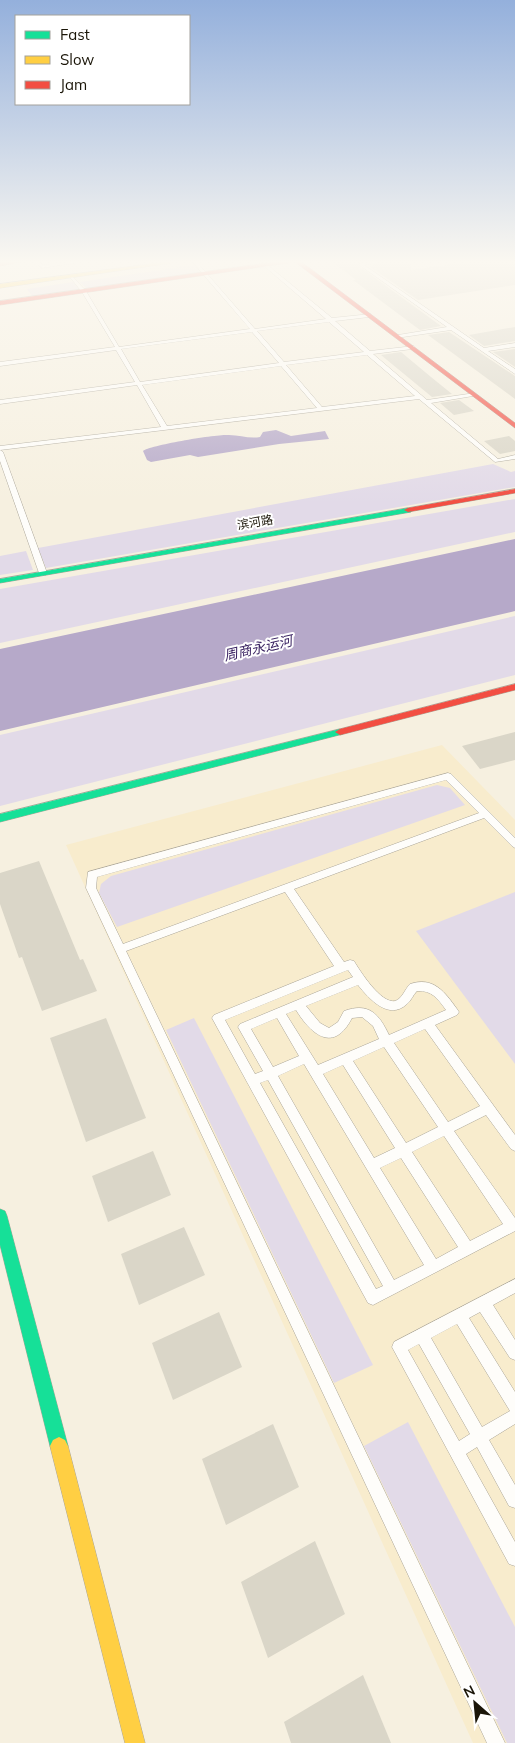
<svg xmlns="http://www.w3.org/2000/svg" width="515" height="1743" font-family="Mulish,'Noto Sans SC',sans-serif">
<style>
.built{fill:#f8eccd}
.green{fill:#e2dae8}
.water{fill:#b6a9c9}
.building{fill:#dad6c8}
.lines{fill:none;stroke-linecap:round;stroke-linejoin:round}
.lane-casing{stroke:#aaa598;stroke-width:1}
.fast-casing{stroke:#aaa598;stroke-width:1}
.slow-casing{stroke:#aaa598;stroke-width:1}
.jam-casing{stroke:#aaa598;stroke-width:1}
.lane{fill:#fefdfa;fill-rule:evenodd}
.fast{fill:#16e098;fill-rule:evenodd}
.slow{fill:#ffcf43;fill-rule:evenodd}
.jam{fill:#f24e42;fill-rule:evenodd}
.labels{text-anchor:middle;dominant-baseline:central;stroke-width:4;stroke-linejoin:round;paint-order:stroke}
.far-street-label{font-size:12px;fill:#1a1508;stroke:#fff}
.far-water-label{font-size:14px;font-style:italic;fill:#3a2362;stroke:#fff}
</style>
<rect width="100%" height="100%" fill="#f6f0e0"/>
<path class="built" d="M 442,745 L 515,820 L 515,1743 L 473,1743 L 66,845 Z"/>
<g class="green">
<path d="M 194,265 L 201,273 L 87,289 L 80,282 Z"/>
<path d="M 73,282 L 79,289 L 32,296 L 27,289 Z"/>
<path d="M 493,464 L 511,472 L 515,471 L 515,487 L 46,568 L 38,548 Z"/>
<path d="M 515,499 L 515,532 L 0,643 L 0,589 Z"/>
<path d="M 26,551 L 33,570 L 0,575 L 0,556 Z"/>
<path d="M 515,616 L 515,675 L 0,806 L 0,735 Z"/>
<path d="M 437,785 L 450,788 L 465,805 L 117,927 L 99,893 L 101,884 L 111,876 Z"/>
<path d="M 515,892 L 515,1064 L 416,931 Z"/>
<path d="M 194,1018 L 373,1365 L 334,1383 L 166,1030 Z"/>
<path d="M 408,1422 L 515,1627 L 515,1743 L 507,1743 L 364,1446 Z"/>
</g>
<g class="water">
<path d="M 276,430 L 291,436 L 325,431 L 329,439 L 279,444 L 198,457 L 190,455 L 151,462 L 147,460 L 143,451 C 150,445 217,434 229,435 C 240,435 249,439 260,437 L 263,432 Z"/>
<path d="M 515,539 L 515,611 L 0,731 L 0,649 Z"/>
</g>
<g class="building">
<path d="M 330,260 L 372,260 L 356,264 L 441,326 L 420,330 L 353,280 L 356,280 Z"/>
<path d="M 392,260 L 410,260 L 411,270 L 483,260 L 515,260 L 515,285 L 418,300 L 369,266 Z"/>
<path d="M 515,327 L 515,341 L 484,346 L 469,335 Z"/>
<path d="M 449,332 L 515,376 L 515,399 L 428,335 Z"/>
<path d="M 515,349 L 515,367 L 493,352 Z"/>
<path d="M 401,352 L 431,377 L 452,394 L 432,397 L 381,355 Z"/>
<path d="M 459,400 L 474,411 L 454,415 L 440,403 Z"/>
<path d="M 509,436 L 515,441 L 515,451 L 500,454 L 484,441 Z"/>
<path d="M 515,732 L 515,760 L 480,769 L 462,746 Z"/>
<path d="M 39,861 L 80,960 L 83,959 L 97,991 L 42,1011 L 22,957 L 19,958 L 0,904 L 0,873 Z"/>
<path d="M 106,1018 L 146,1118 L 86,1142 L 50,1038 Z"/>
<path d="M 153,1151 L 171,1195 L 108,1222 L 92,1176 Z"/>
<path d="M 184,1227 L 205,1275 L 139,1305 L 121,1254 Z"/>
<path d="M 219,1312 L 242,1367 L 173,1400 L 152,1343 Z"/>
<path d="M 273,1424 L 299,1487 L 226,1525 L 202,1459 Z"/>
<path d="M 315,1541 L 345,1614 L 268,1658 L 241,1582 Z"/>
<path d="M 363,1675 L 391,1743 L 291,1743 L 284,1722 Z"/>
</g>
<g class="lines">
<defs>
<g id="lane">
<path d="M 33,260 L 37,260 L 43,265 L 69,262 L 67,260 L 71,260 L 74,263 L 42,268 Z"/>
<path d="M 191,260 L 195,260 L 255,329 L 326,319 L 263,265 L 265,263 L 332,318 L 371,314 L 369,317 L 335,321 L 370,351 L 414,346 L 415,347 L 412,349 L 373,354 L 427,400 L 475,393 L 475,395 L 473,396 L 431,403 L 498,459 L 515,455 L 515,459 L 495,462 L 419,399 L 0,450 L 0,446 L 161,427 L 137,385 L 0,404 L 0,400 L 135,382 L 116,350 L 0,366 L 0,362 L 115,347 L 82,292 L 69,276 L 71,275 L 86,291 L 119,347 L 250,329 ZM 329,322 L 364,352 L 284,362 L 257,331 ZM 252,332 L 279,363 L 140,382 L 121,349 ZM 367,355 L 415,396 L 322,407 L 286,365 ZM 281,366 L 317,408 L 167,426 L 142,385 Z"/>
<path d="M 381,260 L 390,260 L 364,265 L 484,348 L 515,343 L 515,347 L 488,351 L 515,369 L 515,374 L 451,330 L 396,338 L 396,336 L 398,335 L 447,327 L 358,264 Z"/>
<path d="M 0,450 L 3,452 L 47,573 L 46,575 L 39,573 L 0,461 Z"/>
<path d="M 448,773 L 451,774 L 515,838 L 515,848 L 512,846 L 484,818 L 294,889 L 344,962 L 350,960 L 354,961 C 360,971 381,1004 395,1001 C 402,999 405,989 410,984 C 433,976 445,992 457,1009 L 459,1012 L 457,1015 L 435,1025 L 515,1135 L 515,1151 L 511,1149 L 486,1115 L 454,1131 L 515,1218 L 515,1231 L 373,1305 L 368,1303 L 212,1018 L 214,1015 L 334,966 L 285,892 L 126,951 L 505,1743 L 487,1743 L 86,888 L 88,872 ZM 446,780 L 479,813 L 123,944 L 96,888 L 97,877 ZM 348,970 L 353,977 L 240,1024 L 238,1027 L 263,1071 L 255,1074 L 225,1020 ZM 358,985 C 369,999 389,1021 407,1004 C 411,1001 413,995 417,991 C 432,990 438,999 446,1010 L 389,1035 C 379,1014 369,1002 344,1011 L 338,1022 L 329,1028 L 320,1023 L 306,1006 ZM 296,1010 C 312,1036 334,1053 352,1018 L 362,1017 L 373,1026 L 379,1039 L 318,1065 L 286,1014 ZM 277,1018 L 299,1056 L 273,1067 L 251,1029 ZM 425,1029 L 480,1106 L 448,1122 L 394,1043 ZM 384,1047 L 438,1127 L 406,1143 L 353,1061 ZM 304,1064 L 424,1265 L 394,1280 L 278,1076 ZM 343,1065 L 395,1148 L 374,1158 L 323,1074 ZM 268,1080 L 383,1286 L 376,1289 L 260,1083 ZM 444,1136 L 503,1224 L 470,1241 L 412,1152 ZM 401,1158 L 458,1247 L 436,1259 L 380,1168 Z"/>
<path d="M 515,1279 L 515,1293 L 493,1305 L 515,1340 L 515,1360 L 510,1358 L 480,1312 L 469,1318 L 515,1392 L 515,1424 L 489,1440 L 515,1485 L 515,1508 L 509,1506 L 477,1447 L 466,1454 L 515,1542 L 515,1566 L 509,1564 L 392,1347 L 394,1342 ZM 457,1324 L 510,1411 L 482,1427 L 431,1338 ZM 419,1344 L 470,1434 L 459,1441 L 408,1350 Z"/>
</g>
<g id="fast">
<path d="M 408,508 L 412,510 L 411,512 L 0,583 L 0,579 Z"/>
<path d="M 340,729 L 343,730 L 345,732 L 343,734 L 0,822 L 0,814 Z"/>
<path d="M 0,1209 L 5,1211 L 7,1216 L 68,1446 L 65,1452 L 59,1455 L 53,1452 L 50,1446 L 0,1245 Z"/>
</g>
<g id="slow">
<path d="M 180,260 L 192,260 L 0,288 L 0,284 Z"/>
<path d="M 59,1437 L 65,1440 L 68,1446 L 145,1743 L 125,1743 L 50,1446 L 53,1440 Z"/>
</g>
<g id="jam">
<path d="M 20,260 L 32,260 L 0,266 L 0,262 Z"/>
<path d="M 287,260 L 299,260 L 515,423 L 515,428 L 295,262 L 0,305 L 0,301 Z"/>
<path d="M 515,489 L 515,493 L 408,512 L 404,510 L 408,508 Z"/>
<path d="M 515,684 L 515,690 L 340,735 L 335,732 L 340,729 Z"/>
</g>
</defs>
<use href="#lane" class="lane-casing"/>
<use href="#fast" class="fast-casing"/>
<use href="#slow" class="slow-casing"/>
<use href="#jam" class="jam-casing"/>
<use href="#lane" class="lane"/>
<use href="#fast" class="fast"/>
<use href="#slow" class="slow"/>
<use href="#jam" class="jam"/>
</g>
<linearGradient id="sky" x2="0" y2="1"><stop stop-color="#94b0dc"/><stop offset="0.52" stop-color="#fbf8f1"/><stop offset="1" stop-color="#fbf8f1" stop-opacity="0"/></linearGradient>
<rect width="515" height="504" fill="url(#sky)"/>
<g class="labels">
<g class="far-street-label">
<text transform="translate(255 522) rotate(-10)">滨河路</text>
</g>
<g class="far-water-label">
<text transform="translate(258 648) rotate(-13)">周商永运河</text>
</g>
</g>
<rect x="15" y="15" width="175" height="90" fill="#ffffff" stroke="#a3a19c"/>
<rect x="25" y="31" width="25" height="8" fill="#16e098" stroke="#a3a19c"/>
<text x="60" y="40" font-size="15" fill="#1a1508">Fast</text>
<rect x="25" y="56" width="25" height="8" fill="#ffcf43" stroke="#a3a19c"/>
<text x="60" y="65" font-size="15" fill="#1a1508">Slow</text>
<rect x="25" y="81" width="25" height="8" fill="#f24e42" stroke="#a3a19c"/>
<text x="60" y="90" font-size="15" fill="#1a1508">Jam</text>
<g transform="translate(475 1703) rotate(333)" stroke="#ffffff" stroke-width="4" paint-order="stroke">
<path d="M0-4L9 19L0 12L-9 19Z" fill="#1a1508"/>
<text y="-8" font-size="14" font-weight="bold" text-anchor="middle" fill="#1a1508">N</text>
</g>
</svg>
